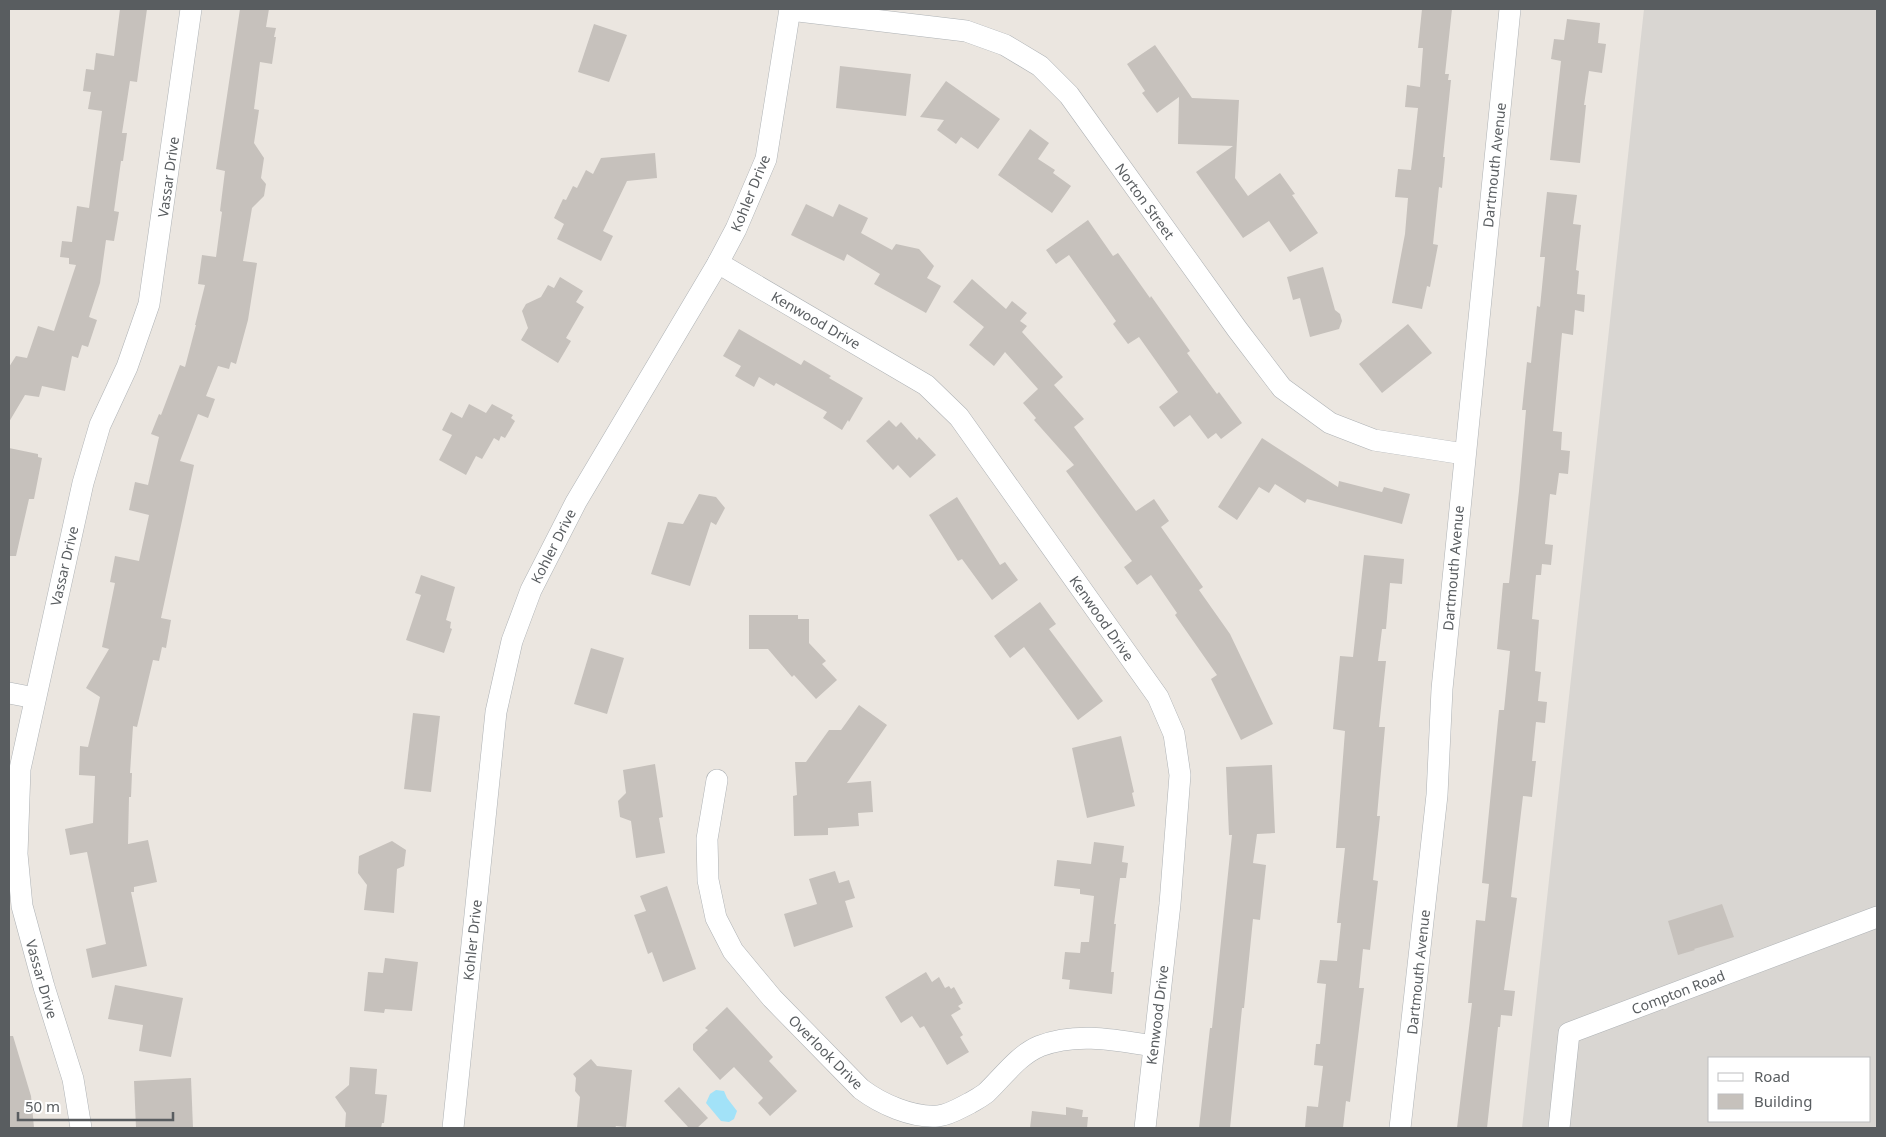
<svg xmlns="http://www.w3.org/2000/svg" width="1886" height="1137" font-family="'Noto Sans',sans-serif">
<style>
.industrial{fill:#d9d6d2;fill-rule:evenodd}
.water{fill:#a2e2f8}
.building{fill:#c6c1bc}
.lines{fill:none;stroke-linecap:round;stroke-linejoin:round}
.street-casing{stroke:#aeb2b5;stroke-width:22}
.street{stroke:#fff;stroke-width:21}
.labels{text-anchor:middle;dominant-baseline:central;stroke-width:4.5;stroke-linejoin:round;paint-order:stroke}
.street-label{font-size:14px;fill:#595d60;stroke:#fff}
</style>
<rect width="100%" height="100%" fill="#ebe6e0"/>
<path class="industrial" d="M 1644,9 L 1877,9 L 1877,1128 L 1522,1128 ZM 1710,1058 L 1870,1058 L 1870,1121 L 1710,1121 Z"/>
<path class="water" d="M 716,1090 L 724,1091 L 727,1098 L 737,1111 L 734,1119 L 729,1122 L 721,1121 L 706,1103 L 710,1094 Z"/>
<g class="building">
<path d="M 120,9 L 147,9 L 137,82 L 130,81 L 122,133 L 127,133 L 123,161 L 121,161 L 114,211 L 119,212 L 114,241 L 106,240 L 100,283 L 89,317 L 97,320 L 88,347 L 82,345 L 78,358 L 72,356 L 65,391 L 42,386 L 39,397 L 25,395 L 9,422 L 9,367 L 16,356 L 27,358 L 38,326 L 54,331 L 76,265 L 69,264 L 69,258 L 60,257 L 62,241 L 72,242 L 77,206 L 89,208 L 102,111 L 88,109 L 91,92 L 83,91 L 86,69 L 94,70 L 96,53 L 114,56 Z"/>
<path d="M 240,9 L 269,9 L 266,27 L 276,28 L 274,37 L 276,37 L 272,64 L 260,62 L 254,109 L 259,110 L 254,143 L 264,158 L 261,178 L 266,184 L 264,196 L 252,208 L 243,261 L 257,263 L 248,320 L 236,364 L 231,362 L 229,369 L 218,366 L 206,396 L 215,399 L 208,418 L 198,414 L 180,461 L 194,465 L 161,618 L 171,620 L 166,648 L 162,647 L 159,661 L 153,660 L 137,727 L 133,726 L 130,773 L 132,773 L 131,797 L 129,797 L 128,844 L 148,840 L 157,882 L 134,887 L 134,892 L 131,892 L 147,966 L 92,978 L 86,949 L 106,944 L 87,852 L 70,855 L 65,829 L 93,823 L 95,776 L 79,775 L 80,746 L 88,747 L 100,697 L 86,688 L 109,649 L 102,647 L 115,583 L 110,582 L 115,556 L 139,561 L 149,515 L 129,510 L 135,482 L 148,485 L 159,437 L 151,434 L 159,414 L 161,415 L 180,365 L 185,367 L 196,325 L 195,325 L 205,285 L 198,284 L 202,255 L 216,257 L 222,212 L 220,211 L 225,171 L 216,169 Z"/>
<path d="M 1422,9 L 1452,9 L 1445,74 L 1449,74 L 1448,80 L 1451,80 L 1443,157 L 1445,157 L 1442,188 L 1439,187 L 1433,244 L 1438,245 L 1430,287 L 1427,286 L 1422,309 L 1392,303 L 1405,234 L 1408,198 L 1395,197 L 1398,169 L 1411,170 L 1413,154 L 1418,108 L 1405,107 L 1407,85 L 1420,87 L 1423,48 L 1418,48 Z"/>
<path d="M 1567,19 L 1600,23 L 1598,43 L 1606,44 L 1602,73 L 1589,71 L 1584,105 L 1586,105 L 1580,163 L 1550,160 L 1561,61 L 1551,59 L 1554,39 L 1564,40 Z"/>
<path d="M 594,24 L 627,35 L 609,82 L 578,72 Z"/>
<path d="M 1155,45 L 1192,98 L 1239,100 L 1235,178 L 1248,196 L 1280,173 L 1295,194 L 1292,195 L 1318,233 L 1290,252 L 1269,221 L 1243,238 L 1196,172 L 1233,146 L 1178,144 L 1179,97 L 1157,113 L 1142,93 L 1145,91 L 1127,64 Z"/>
<path d="M 840,66 L 911,74 L 906,116 L 836,108 Z"/>
<path d="M 946,81 L 1000,119 L 978,149 L 961,137 L 956,144 L 937,130 L 944,120 L 920,117 Z"/>
<path d="M 1030,129 L 1049,143 L 1038,159 L 1055,170 L 1053,173 L 1071,186 L 1052,213 L 998,175 Z"/>
<path d="M 655,153 L 657,178 L 627,181 L 603,231 L 613,236 L 601,261 L 557,239 L 564,224 L 554,218 L 563,199 L 566,200 L 573,186 L 577,188 L 586,170 L 593,174 L 601,158 Z"/>
<path d="M 1547,192 L 1577,195 L 1573,224 L 1581,225 L 1576,270 L 1579,271 L 1577,294 L 1585,295 L 1584,312 L 1575,310 L 1573,335 L 1562,333 L 1553,431 L 1562,432 L 1561,450 L 1570,451 L 1568,474 L 1559,473 L 1556,495 L 1550,494 L 1545,544 L 1553,545 L 1551,565 L 1542,564 L 1541,575 L 1536,575 L 1532,619 L 1539,620 L 1535,671 L 1541,672 L 1538,701 L 1547,702 L 1545,723 L 1536,722 L 1532,761 L 1536,761 L 1532,797 L 1523,796 L 1511,897 L 1517,898 L 1504,990 L 1515,991 L 1512,1016 L 1501,1015 L 1500,1027 L 1498,1027 L 1487,1128 L 1457,1128 L 1472,1003 L 1468,1003 L 1476,920 L 1485,921 L 1489,884 L 1482,883 L 1499,710 L 1504,710 L 1510,651 L 1497,649 L 1503,583 L 1509,583 L 1519,491 L 1526,410 L 1522,410 L 1527,362 L 1531,363 L 1537,306 L 1540,307 L 1545,257 L 1540,257 Z"/>
<path d="M 806,204 L 833,217 L 839,204 L 868,218 L 861,233 L 892,250 L 896,244 L 919,249 L 934,266 L 927,278 L 941,286 L 926,313 L 874,284 L 880,274 L 847,254 L 844,261 L 791,235 Z"/>
<path d="M 1088,220 L 1113,256 L 1118,253 L 1150,298 L 1151,296 L 1190,351 L 1187,353 L 1217,394 L 1219,392 L 1242,423 L 1221,439 L 1216,433 L 1208,439 L 1190,415 L 1174,427 L 1159,407 L 1178,392 L 1139,337 L 1128,344 L 1113,324 L 1116,321 L 1069,255 L 1056,264 L 1046,250 Z"/>
<path d="M 1323,267 L 1335,310 L 1340,314 L 1342,321 L 1339,329 L 1310,337 L 1300,298 L 1293,300 L 1287,277 Z"/>
<path d="M 560,277 L 583,291 L 576,302 L 584,307 L 566,338 L 571,341 L 558,363 L 521,340 L 528,328 L 522,311 L 526,304 L 541,297 L 548,285 L 554,288 Z"/>
<path d="M 972,279 L 1006,309 L 1012,301 L 1027,313 L 1020,321 L 1027,326 L 1022,332 L 1063,377 L 1054,385 L 1084,419 L 1074,427 L 1136,511 L 1154,499 L 1169,521 L 1161,527 L 1203,587 L 1199,590 L 1230,634 L 1273,724 L 1241,740 L 1211,679 L 1217,675 L 1175,615 L 1177,613 L 1151,575 L 1137,585 L 1124,567 L 1132,561 L 1066,471 L 1074,465 L 1034,420 L 1036,418 L 1023,403 L 1038,389 L 1005,352 L 994,366 L 969,345 L 984,327 L 953,302 Z"/>
<path d="M 1408,324 L 1432,353 L 1382,393 L 1359,364 Z"/>
<path d="M 739,329 L 801,365 L 804,360 L 831,376 L 829,378 L 863,398 L 849,422 L 848,420 L 842,430 L 823,418 L 827,412 L 776,383 L 774,386 L 759,377 L 754,387 L 735,376 L 741,366 L 723,356 Z"/>
<path d="M 469,404 L 486,413 L 492,404 L 513,415 L 511,418 L 515,421 L 505,438 L 501,436 L 499,441 L 494,438 L 482,459 L 476,456 L 466,475 L 439,460 L 452,435 L 442,430 L 451,412 L 462,418 Z"/>
<path d="M 889,420 L 896,427 L 901,422 L 917,440 L 919,437 L 936,455 L 910,478 L 898,465 L 893,470 L 866,441 Z"/>
<path d="M 1262,438 L 1338,487 L 1339,481 L 1382,492 L 1384,487 L 1410,494 L 1402,524 L 1307,499 L 1305,503 L 1275,484 L 1269,493 L 1259,487 L 1237,520 L 1218,507 Z"/>
<path d="M 9,448 L 38,454 L 38,457 L 42,458 L 34,499 L 29,499 L 16,556 L 9,556 Z"/>
<path d="M 699,494 L 716,497 L 725,508 L 716,525 L 711,522 L 690,586 L 651,574 L 668,522 L 683,524 Z"/>
<path d="M 957,497 L 1000,565 L 1005,562 L 1018,580 L 992,600 L 962,559 L 958,561 L 929,515 Z"/>
<path d="M 1364,555 L 1404,559 L 1402,584 L 1390,583 L 1386,629 L 1382,629 L 1378,661 L 1386,661 L 1379,727 L 1385,727 L 1377,816 L 1380,816 L 1373,880 L 1378,881 L 1370,950 L 1363,949 L 1359,988 L 1364,988 L 1350,1102 L 1346,1101 L 1343,1128 L 1305,1128 L 1307,1106 L 1318,1107 L 1323,1066 L 1314,1065 L 1316,1044 L 1320,1044 L 1326,984 L 1317,983 L 1320,960 L 1337,961 L 1341,923 L 1337,923 L 1345,848 L 1336,848 L 1345,731 L 1333,729 L 1340,656 L 1353,657 Z"/>
<path d="M 421,575 L 455,587 L 446,620 L 451,622 L 450,628 L 452,629 L 444,653 L 406,640 L 421,595 L 415,593 Z"/>
<path d="M 1040,602 L 1056,624 L 1049,629 L 1103,701 L 1078,720 L 1024,647 L 1010,658 L 994,636 Z"/>
<path d="M 749,615 L 798,615 L 798,619 L 809,619 L 809,643 L 826,661 L 822,664 L 837,680 L 816,699 L 794,675 L 792,677 L 768,649 L 749,649 Z"/>
<path d="M 591,648 L 624,658 L 607,714 L 574,704 Z"/>
<path d="M 859,705 L 887,725 L 847,783 L 871,781 L 873,812 L 858,813 L 859,826 L 828,828 L 828,835 L 794,836 L 793,796 L 797,795 L 795,762 L 806,762 L 829,730 L 841,730 Z"/>
<path d="M 413,713 L 440,716 L 431,792 L 404,789 Z"/>
<path d="M 1121,736 L 1134,792 L 1132,793 L 1135,806 L 1087,818 L 1072,748 Z"/>
<path d="M 655,764 L 663,817 L 659,818 L 665,853 L 636,858 L 631,821 L 620,817 L 618,801 L 626,793 L 623,770 Z"/>
<path d="M 1272,765 L 1275,833 L 1257,834 L 1253,863 L 1266,865 L 1260,920 L 1253,919 L 1244,1008 L 1242,1008 L 1230,1128 L 1199,1128 L 1210,1028 L 1212,1028 L 1232,835 L 1229,835 L 1226,767 Z"/>
<path d="M 392,841 L 406,850 L 404,866 L 397,869 L 394,913 L 364,910 L 367,885 L 358,873 L 359,856 Z"/>
<path d="M 1094,842 L 1124,846 L 1122,862 L 1128,863 L 1126,878 L 1120,878 L 1114,924 L 1116,924 L 1111,972 L 1114,972 L 1112,994 L 1069,989 L 1070,980 L 1062,979 L 1065,952 L 1080,953 L 1081,942 L 1089,942 L 1094,896 L 1080,894 L 1080,889 L 1054,886 L 1057,860 L 1091,864 Z"/>
<path d="M 835,871 L 839,883 L 849,880 L 855,898 L 845,901 L 853,927 L 794,947 L 784,914 L 817,904 L 809,879 Z"/>
<path d="M 667,886 L 696,969 L 663,982 L 652,952 L 648,954 L 634,915 L 646,911 L 640,896 Z"/>
<path d="M 1722,904 L 1734,937 L 1694,949 L 1695,950 L 1678,955 L 1668,921 Z"/>
<path d="M 385,958 L 418,962 L 412,1011 L 385,1009 L 384,1013 L 364,1011 L 368,972 L 383,973 Z"/>
<path d="M 926,972 L 932,982 L 939,977 L 945,988 L 949,986 L 951,989 L 954,987 L 963,1003 L 958,1006 L 961,1009 L 951,1015 L 963,1035 L 960,1037 L 969,1052 L 947,1065 L 924,1026 L 920,1028 L 912,1016 L 901,1023 L 885,997 Z"/>
<path d="M 115,985 L 183,998 L 171,1057 L 139,1051 L 143,1025 L 108,1019 Z"/>
<path d="M 727,1007 L 773,1057 L 769,1061 L 797,1091 L 770,1116 L 758,1103 L 763,1098 L 734,1067 L 720,1080 L 693,1050 L 693,1044 L 708,1030 L 705,1028 Z"/>
<path d="M 9,1036 L 13,1036 L 31,1096 L 34,1128 L 9,1128 Z"/>
<path d="M 591,1059 L 597,1066 L 632,1070 L 626,1127 L 616,1126 L 615,1128 L 577,1128 L 580,1097 L 575,1091 L 576,1078 L 573,1074 Z"/>
<path d="M 350,1067 L 377,1069 L 375,1094 L 387,1095 L 384,1123 L 382,1123 L 381,1128 L 345,1128 L 346,1113 L 335,1097 L 349,1085 Z"/>
<path d="M 191,1078 L 193,1128 L 136,1128 L 134,1081 Z"/>
<path d="M 679,1087 L 708,1118 L 697,1128 L 689,1128 L 664,1101 Z"/>
<path d="M 1066,1107 L 1083,1110 L 1082,1117 L 1088,1117 L 1087,1128 L 1030,1128 L 1032,1111 L 1066,1115 Z"/>
</g>
<g class="lines">
<defs>
<g id="street">
<path d="M 790,10 L 966,31 L 1005,45 L 1040,66 L 1069,95 L 1237,329 L 1282,388 L 1330,423 L 1374,440 L 1464,454"/>
<path d="M 718,263 L 926,385 L 959,417 L 1158,697 L 1174,734 L 1180,775 L 1170,904 L 1145,1128"/>
<path d="M 9,693 L 35,698"/>
<path d="M 717,780 L 707,839 L 708,880 L 716,918 L 733,951 L 772,998 L 861,1089 C 881,1104 912,1118 938,1116 C 949,1115 960,1108 970,1103 C 975,1100 981,1097 986,1093 C 1003,1077 1018,1055 1040,1046 C 1077,1032 1115,1040 1153,1046"/>
<path d="M 81,1128 L 73,1079 L 44,987 L 22,906 L 17,854 L 20,769 L 83,483 L 100,425 L 127,367 L 149,304 L 191,9"/>
<path d="M 453,1128 L 496,712 L 512,641 L 531,590 L 576,502 L 718,263 L 736,229 L 766,159 L 790,9"/>
<path d="M 1400,1128 L 1437,795 L 1442,689 L 1510,9"/>
<path d="M 1559,1128 L 1569,1033 L 1877,917"/>
</g>
</defs>
<use href="#street" class="street-casing"/>
<use href="#street" class="street"/>
</g>
<g class="labels">
<g class="street-label">
<text transform="translate(1494 165) rotate(-84)">Dartmouth Avenue</text>
<text transform="translate(168 177) rotate(-82)">Vassar Drive</text>
<text transform="translate(750 193) rotate(-68)">Kohler Drive</text>
<text transform="translate(1145 201) rotate(54)">Norton Street</text>
<text transform="translate(816 320) rotate(30)">Kenwood Drive</text>
<text transform="translate(553 546) rotate(-63)">Kohler Drive</text>
<text transform="translate(64 566) rotate(-77)">Vassar Drive</text>
<text transform="translate(1453 568) rotate(-85)">Dartmouth Avenue</text>
<text transform="translate(1102 618) rotate(55)">Kenwood Drive</text>
<text transform="translate(472 940) rotate(-84)">Kohler Drive</text>
<text transform="translate(1418 972) rotate(-84)">Dartmouth Avenue</text>
<text transform="translate(42 979) rotate(74)">Vassar Drive</text>
<text transform="translate(1678 992) rotate(-21)">Compton Road</text>
<text transform="translate(1157 1015) rotate(-83)">Kenwood Drive</text>
<text transform="translate(826 1052) rotate(45)">Overlook Drive</text>
</g>
</g>
<rect width="1886" height="1137" fill="none" stroke="#595d60" stroke-width="20"/>
<rect x="1708" y="1057" width="162" height="65" fill="#ffffff" stroke="#bdbebf"/>
<rect x="1718" y="1073" width="25" height="8" fill="#ffffff" stroke="#bdbebf"/>
<text x="1754" y="1082" font-size="15" fill="#595d60">Road</text>
<rect x="1718" y="1094" width="25" height="15" fill="#c6c1bc" stroke="#bdbebf"/>
<text x="1754" y="1107" font-size="15" fill="#595d60">Building</text>
<path d="M18 1112v8h155v-8" fill="none" stroke="#595d60" stroke-width="2.5"/>
<text x="25" y="1112" font-size="15" fill="#595d60" stroke="#ffffff" stroke-width="4" paint-order="stroke">50 m</text>
</svg>
